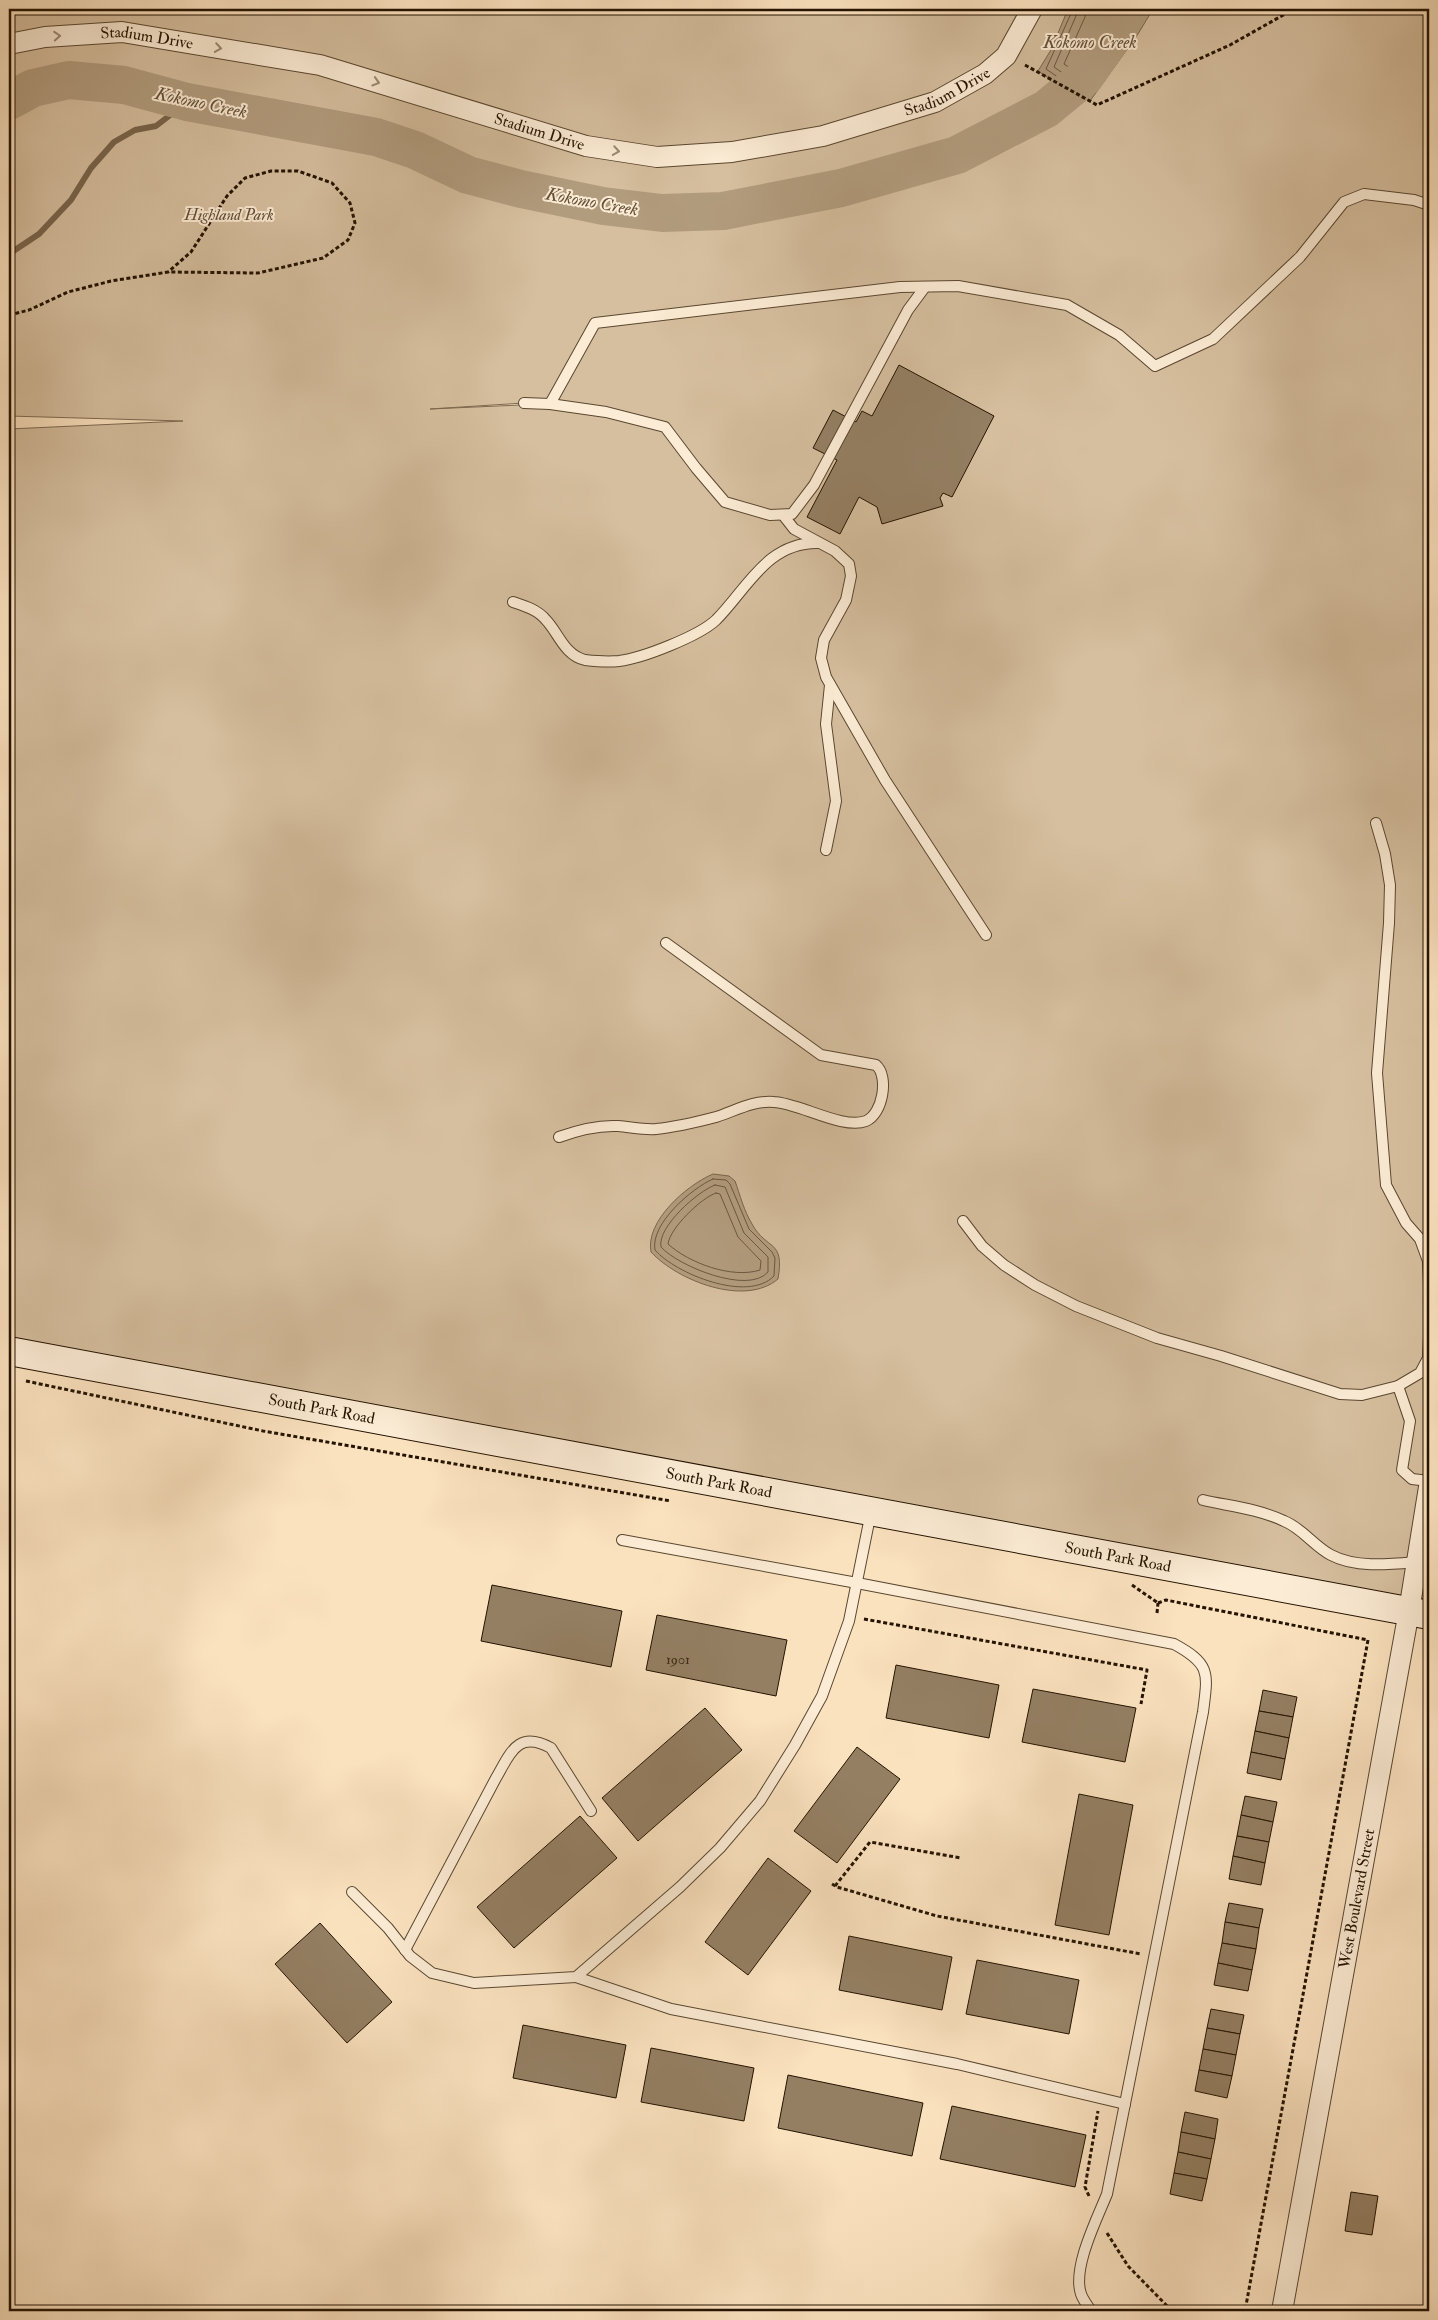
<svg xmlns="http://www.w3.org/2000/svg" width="1438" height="2320" font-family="'IM FELL Double Pica',serif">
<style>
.green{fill:#d6bf9f;stroke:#7d6950;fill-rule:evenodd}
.water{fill:#b29c7e;stroke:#79654c}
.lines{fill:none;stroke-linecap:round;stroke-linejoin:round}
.shore{stroke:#6b583f;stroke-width:1}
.stream{stroke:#79654c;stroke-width:6}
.river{stroke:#b29c7e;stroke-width:38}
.building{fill:#947f63;stroke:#241300}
.lane-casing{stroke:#5a4730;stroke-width:12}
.street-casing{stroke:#5a4730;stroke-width:22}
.secondary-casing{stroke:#241300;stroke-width:30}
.path{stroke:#241300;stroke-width:3;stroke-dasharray:4 2.5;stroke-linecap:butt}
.lane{stroke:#fcecd5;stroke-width:10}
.street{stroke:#fcecd5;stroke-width:20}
.secondary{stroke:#fcecd5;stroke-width:28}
.oneway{stroke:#9b8a75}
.labels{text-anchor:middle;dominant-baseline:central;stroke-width:4;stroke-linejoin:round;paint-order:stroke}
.number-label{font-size:14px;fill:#402e19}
.street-label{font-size:16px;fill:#241300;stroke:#fcecd5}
.park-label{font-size:16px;font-style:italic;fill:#624f38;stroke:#fcecd5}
.water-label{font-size:18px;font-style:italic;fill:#645139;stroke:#fcecd5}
</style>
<rect width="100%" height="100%" fill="#fbe2bf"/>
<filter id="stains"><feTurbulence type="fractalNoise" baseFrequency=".004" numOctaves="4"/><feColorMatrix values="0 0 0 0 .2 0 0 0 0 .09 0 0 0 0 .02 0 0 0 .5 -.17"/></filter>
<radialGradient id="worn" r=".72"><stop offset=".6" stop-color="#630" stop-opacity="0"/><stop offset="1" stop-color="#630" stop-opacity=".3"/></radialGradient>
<path class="green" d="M 9,9 L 1429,9 L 1429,1619 L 9,1351 L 9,429 L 183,421 L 9,416 ZM 524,403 L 543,404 L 430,409 Z"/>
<g class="water">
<path d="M 1068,9 L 1153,9 L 1138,34 L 1090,101 L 1068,91 L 1038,71 L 1051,50 Z"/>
<path d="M 713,1174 L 729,1176 L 735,1181 C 740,1195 744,1211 752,1224 C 767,1251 785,1239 778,1279 C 745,1307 678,1281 651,1252 C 645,1221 687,1185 713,1174 Z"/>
</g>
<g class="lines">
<g class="shore">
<path d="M 1073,9 L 1046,69 L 1071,86 L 1087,94 L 1133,31 L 1147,9"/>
<path d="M 1079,9 L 1054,67 L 1074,81 L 1085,86 L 1128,28 L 1140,9"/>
<path d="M 1086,9 L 1085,17 L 1064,64 L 1082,76 L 1131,9"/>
<path d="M 713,1179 L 726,1180 L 730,1184 L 749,1229 L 772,1252 L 775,1258 L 774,1276 C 748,1303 676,1274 655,1250 C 650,1224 692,1188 713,1179 Z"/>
<path d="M 715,1185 L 725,1187 L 744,1233 L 768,1257 L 768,1272 C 748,1295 678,1266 661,1247 C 657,1227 698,1191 715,1185 Z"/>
<path d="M 716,1193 L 720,1194 L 738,1237 L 761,1261 L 760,1270 C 732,1279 689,1263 668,1244 C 670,1228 701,1198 716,1193 Z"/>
</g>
<path class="stream" d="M 9,254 L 39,234 L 71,200 L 91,168 L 114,142 L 135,130 L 156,126 L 187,102"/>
<path class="river" d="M 9,101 L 33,88 L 69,80 L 124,85 L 187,102 L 376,137 L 415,150 L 468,175 L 521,189 L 603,206 L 662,213 L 723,211 L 841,188 L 957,155 L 1046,109 L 1085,77 L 1112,38 L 1128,9"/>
</g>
<g class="building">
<path d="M 899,365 L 994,416 L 952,497 L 943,493 L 940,498 L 943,506 L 882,524 L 877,507 L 859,497 L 840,534 L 807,517 L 837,460 L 813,448 L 833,410 L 856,422 L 862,411 L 872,416 Z"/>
<path d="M 492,1585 L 622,1611 L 611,1667 L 481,1641 Z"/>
<path d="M 657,1615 L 787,1640 L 776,1696 L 646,1670 Z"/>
<path d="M 896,1665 L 999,1685 L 989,1738 L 886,1718 Z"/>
<path d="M 1033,1689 L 1136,1708 L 1125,1762 L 1022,1742 Z"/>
<path d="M 1263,1690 L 1297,1697 L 1293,1717 L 1259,1711 Z"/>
<path d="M 705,1708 L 742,1750 L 638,1841 L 602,1798 Z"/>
<path d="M 1259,1711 L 1293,1717 L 1289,1738 L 1255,1731 Z"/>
<path d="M 1255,1731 L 1289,1738 L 1285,1759 L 1251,1752 Z"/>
<path d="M 857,1747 L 900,1779 L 837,1863 L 794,1831 Z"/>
<path d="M 1251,1752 L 1285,1759 L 1281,1780 L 1247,1773 Z"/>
<path d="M 1079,1794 L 1133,1805 L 1109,1935 L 1055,1925 Z"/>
<path d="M 1245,1796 L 1277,1802 L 1273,1822 L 1241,1815 Z"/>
<path d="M 1241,1815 L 1273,1822 L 1269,1842 L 1237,1836 Z"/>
<path d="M 580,1816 L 617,1858 L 514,1948 L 477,1907 Z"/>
<path d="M 1237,1836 L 1269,1842 L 1265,1863 L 1233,1856 Z"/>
<path d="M 1233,1856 L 1265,1863 L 1261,1885 L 1229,1879 Z"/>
<path d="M 768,1858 L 811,1891 L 748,1975 L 705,1942 Z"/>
<path d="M 1229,1903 L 1263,1909 L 1259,1928 L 1225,1922 Z"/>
<path d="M 1225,1922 L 1259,1928 L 1256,1949 L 1222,1943 Z"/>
<path d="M 320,1923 L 392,2002 L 347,2043 L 275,1964 Z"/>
<path d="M 849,1936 L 952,1957 L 942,2010 L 839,1990 Z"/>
<path d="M 1222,1943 L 1256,1949 L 1252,1970 L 1218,1963 Z"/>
<path d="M 977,1960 L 1079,1980 L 1069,2034 L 966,2014 Z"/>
<path d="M 1218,1963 L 1252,1970 L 1248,1991 L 1214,1985 Z"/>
<path d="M 1211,2009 L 1244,2015 L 1240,2034 L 1207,2028 Z"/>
<path d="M 523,2025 L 626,2045 L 616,2098 L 513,2078 Z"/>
<path d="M 1207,2028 L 1240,2034 L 1236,2055 L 1203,2049 Z"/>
<path d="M 651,2048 L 754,2068 L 744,2121 L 641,2102 Z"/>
<path d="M 1203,2049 L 1236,2055 L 1232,2076 L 1199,2070 Z"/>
<path d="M 1199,2070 L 1232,2076 L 1227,2098 L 1195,2091 Z"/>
<path d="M 788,2075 L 923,2103 L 912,2156 L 778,2128 Z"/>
<path d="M 952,2106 L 1086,2135 L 1075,2187 L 940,2159 Z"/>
<path d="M 1185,2112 L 1218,2119 L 1215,2139 L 1181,2132 Z"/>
<path d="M 1181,2132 L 1215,2139 L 1211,2159 L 1178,2152 Z"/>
<path d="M 1178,2152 L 1211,2159 L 1207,2179 L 1174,2173 Z"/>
<path d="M 1174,2173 L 1207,2179 L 1202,2201 L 1170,2194 Z"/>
<path d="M 1351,2192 L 1378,2196 L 1372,2235 L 1345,2231 Z"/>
</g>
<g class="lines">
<defs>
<g id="lane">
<path d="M 524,403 L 550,404 L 595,323 L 900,287 L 958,286 L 1067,305 L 1119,335 L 1155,366 L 1213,339 L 1300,257 L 1344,202 L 1364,194 L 1414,200 L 1429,205"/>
<path d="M 550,404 L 606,412 L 665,427 L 696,468 L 725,502 L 770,515 L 792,514 L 814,485 L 908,310 L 925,287"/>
<path d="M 783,515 L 794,529 L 835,551 L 849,564 L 851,576 L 846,600 L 824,640 L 821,658 L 826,677 L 885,780 L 986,935"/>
<path d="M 513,602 C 525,606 538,610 546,620 C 558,632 564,655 585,660 C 594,661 609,662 619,661 C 643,658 699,636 716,620 C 747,589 767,542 818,543"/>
<path d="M 1376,823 L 1385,854 L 1390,885 L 1389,923 L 1377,1073 L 1386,1185 L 1406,1223 L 1420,1239 L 1428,1261 L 1429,1284"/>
<path d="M 826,850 L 836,801 L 826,724 L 830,685"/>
<path d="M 559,1137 C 578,1130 598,1125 618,1126 C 631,1127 643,1130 656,1129 C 676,1127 697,1122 716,1117 C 735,1111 753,1100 774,1102 C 799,1103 843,1130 866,1121 C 883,1114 889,1076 876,1065 L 821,1055 L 666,943"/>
<path d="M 963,1221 L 982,1246 L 1004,1265 L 1035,1285 L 1076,1306 L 1157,1338 L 1221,1356 L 1340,1394 L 1362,1395 L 1398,1386 L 1420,1373 L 1428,1358 L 1429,1337"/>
<path d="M 1398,1386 L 1410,1421 L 1402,1470 L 1412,1479 L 1429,1481"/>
<path d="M 1203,1500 C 1229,1506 1259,1509 1284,1521 C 1302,1528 1314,1546 1331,1555 C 1359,1570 1399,1563 1429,1561"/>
<path d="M 622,1540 L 857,1583 L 1174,1644 C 1211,1664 1208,1673 1203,1712 L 1107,2194 C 1097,2219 1072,2268 1081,2294 C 1083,2300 1088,2306 1091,2311"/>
<path d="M 352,1892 L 388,1928 L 410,1956 L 432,1973 L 474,1983 L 576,1977 L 680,1887 L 720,1848 L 760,1801 L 795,1745 L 822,1696 L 849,1621 L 871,1512"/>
<path d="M 405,1950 L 496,1778 C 511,1752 518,1730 551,1748 L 591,1811"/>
<path d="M 576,1977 L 671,2009 L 957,2064 L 1125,2104"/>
</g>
<g id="street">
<path id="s1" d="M 9,44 L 45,37 L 122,32 L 320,65 L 586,146 L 657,157 L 732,152 L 823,136 L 935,102 L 985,74 L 1006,56 L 1032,9"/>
<path id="s2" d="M 1282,2311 L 1409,1611 L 1429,1487"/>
</g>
<g id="secondary">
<path id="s3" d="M 9,1351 L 1429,1615"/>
</g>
</defs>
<use href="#lane" class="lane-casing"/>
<use href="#street" class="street-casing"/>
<use href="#secondary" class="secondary-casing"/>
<g class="path">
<path d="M 1025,65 L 1097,105 L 1230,45 L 1294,9"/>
<path d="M 9,315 L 29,310 L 68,292 L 111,281 L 168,272 L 258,273 L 323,258 L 348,240 L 355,223 L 350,203 L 332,183 L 298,171 L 271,171 L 245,178 L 227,196 L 191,252 L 168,272"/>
<path d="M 26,1381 L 263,1431 L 671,1501"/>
<path d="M 1132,1585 L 1158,1603"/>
<path d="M 1158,1603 L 1166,1600 L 1368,1640 L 1245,2311"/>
<path d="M 1157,1613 L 1158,1603"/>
<path d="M 864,1619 L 1147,1670 L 1141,1704"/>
<path d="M 832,1884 L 837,1887 L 937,1916 L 1141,1954"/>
<path d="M 835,1886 L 870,1842 L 961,1858"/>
<path d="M 1089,2196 L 1085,2187 L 1098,2111"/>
<path d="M 1107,2233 L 1128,2266 L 1172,2311"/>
</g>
<use href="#lane" class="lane"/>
<use href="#street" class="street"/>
<use href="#secondary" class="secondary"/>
</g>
<defs><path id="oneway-chevron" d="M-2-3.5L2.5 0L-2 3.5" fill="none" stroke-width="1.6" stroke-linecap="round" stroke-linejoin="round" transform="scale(1.25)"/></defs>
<g class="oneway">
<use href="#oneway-chevron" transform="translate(57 36) rotate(-4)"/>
<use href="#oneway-chevron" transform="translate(218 48) rotate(9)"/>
<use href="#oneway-chevron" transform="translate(376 82) rotate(17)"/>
<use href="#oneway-chevron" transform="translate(616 151) rotate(9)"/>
</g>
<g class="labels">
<g class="number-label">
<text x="678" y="1659">1901</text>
</g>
<g class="street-label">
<text stroke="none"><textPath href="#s1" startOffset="139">Stadium Drive</textPath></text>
<text stroke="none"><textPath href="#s1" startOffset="964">Stadium Drive</textPath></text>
<text stroke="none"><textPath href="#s1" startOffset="544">Stadium Drive</textPath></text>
<text stroke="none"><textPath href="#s3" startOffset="318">South Park Road</textPath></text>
<text stroke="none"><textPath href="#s3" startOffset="722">South Park Road</textPath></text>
<text stroke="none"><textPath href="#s3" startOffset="1128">South Park Road</textPath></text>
<text stroke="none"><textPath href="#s2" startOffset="419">West Boulevard Street</textPath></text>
</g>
<g class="park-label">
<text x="229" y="215">Highland Park</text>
</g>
<g class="water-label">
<text x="1090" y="42">Kokomo Creek</text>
<text transform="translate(201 103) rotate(12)">Kokomo Creek</text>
<text transform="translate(592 202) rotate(10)">Kokomo Creek</text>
</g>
</g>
<rect width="1438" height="2320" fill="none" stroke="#fbe2bf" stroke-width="30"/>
<rect x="10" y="10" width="1418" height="2300" fill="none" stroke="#241300" stroke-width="2.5"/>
<rect x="15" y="15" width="1408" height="2290" fill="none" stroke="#241300"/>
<rect width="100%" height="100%" filter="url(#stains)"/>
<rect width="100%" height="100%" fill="url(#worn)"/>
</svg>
